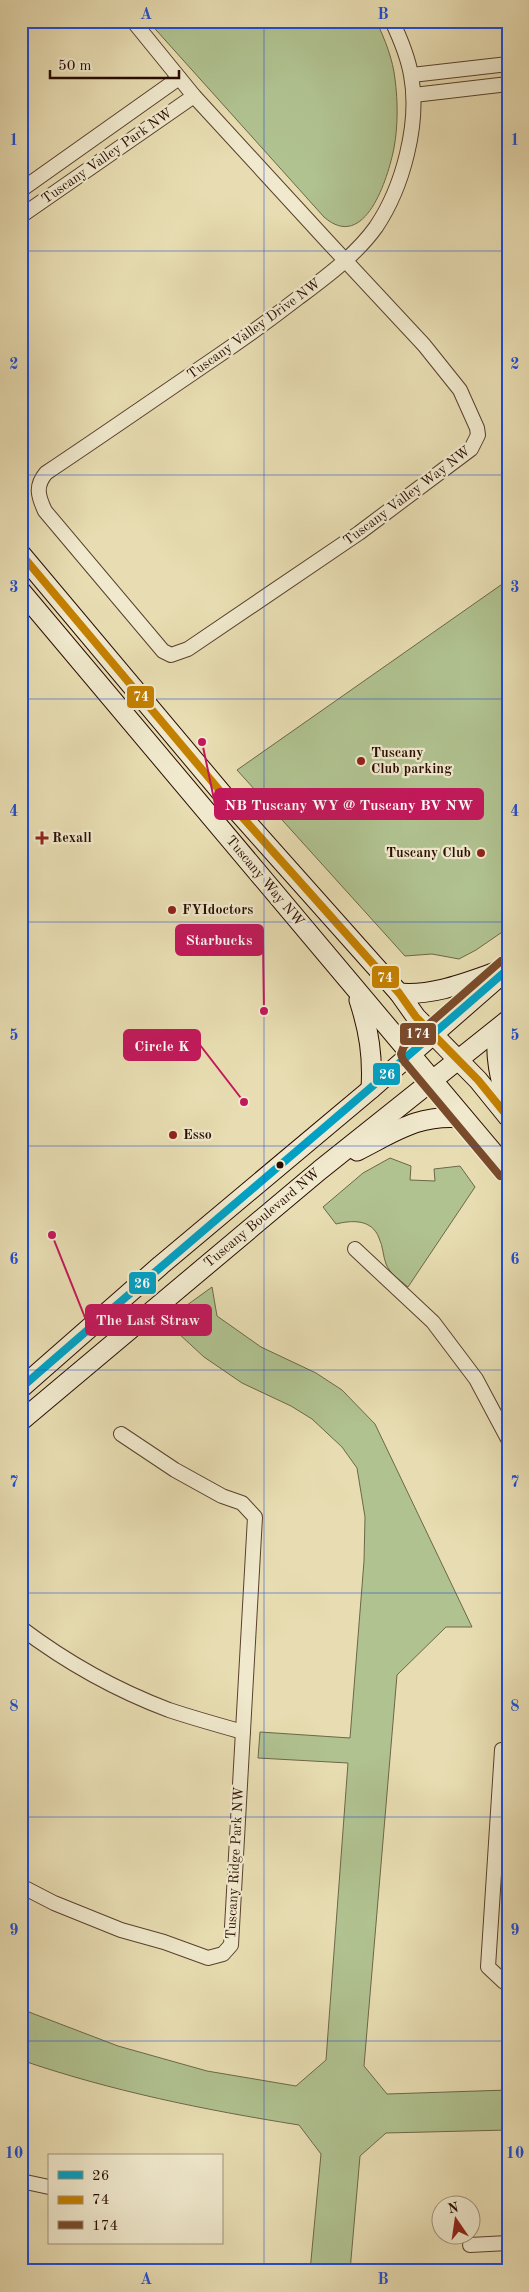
<svg xmlns="http://www.w3.org/2000/svg" width="529" height="2292" font-family="'Old Standard TT',serif">
<style>
.green{fill:#b0c290;stroke:#6c6748}
.lines{fill:none;stroke-linecap:round;stroke-linejoin:round}
.street-casing{stroke:#59402d;stroke-width:16}
.secondary-casing{stroke:#290c01;stroke-width:21}
.street{stroke:#f0e9cd;stroke-width:14}
.secondary{stroke:#f0e9cd;stroke-width:19}
.bus-1-casing{stroke:#f0e9cd;stroke-width:11}
.bus-2-casing{stroke:#f0e9cd;stroke-width:11}
.bus-3-casing{stroke:#f0e9cd;stroke-width:11}
.bus-1{stroke:#02a1c4;stroke-width:8}
.bus-2{stroke:#c48000;stroke-width:8}
.bus-3{stroke:#7a4b2a;stroke-width:8}
.grid{fill:none;stroke:#1d4ed8;stroke-width:1;stroke-opacity:0.55}
.poi-dot{fill:#8f2418;stroke:#f0e9cd;stroke-width:2}
.bus-dot{fill:#290c01;stroke:#f0e9cd;stroke-width:2}
.labels{text-anchor:middle;dominant-baseline:central;stroke-width:4.5;stroke-linejoin:round;paint-order:stroke}
.street-label{font-size:14px;fill:#290c01;stroke:#f0e9cd}
.poi-label{font-size:14px;font-weight:bold;fill:#290c01;stroke:#f0e9cd;text-anchor:start}
.leader{fill:none;stroke:#c2185b;stroke-width:2}
.callout-dot{fill:#c2185b;stroke:#f0e9cd;stroke-width:2}
.callout{fill:#c2185b;stroke:#c2185b;stroke-width:2}
.callout-label{font-size:15px;text-anchor:middle;font-weight:bold;fill:#fff}
.line-badge{stroke:#f0e9cd;stroke-width:2}
.badge-label{font-size:14px;text-anchor:middle;font-weight:bold;fill:#fff}
.neatline{fill:none;stroke:#1d4ed8;stroke-width:2}
.grid-label{font-size:16px;text-anchor:middle;font-weight:bold;fill:#1d4ed8}
</style>
<rect width="100%" height="100%" fill="#e8ddb2"/>
<filter id="stains"><feTurbulence type="fractalNoise" baseFrequency=".004" numOctaves="4"/><feColorMatrix values="0 0 0 0 .2 0 0 0 0 .09 0 0 0 0 .02 0 0 0 .5 -.17"/></filter>
<radialGradient id="worn" r=".72"><stop offset=".6" stop-color="#630" stop-opacity="0"/><stop offset="1" stop-color="#630" stop-opacity=".3"/></radialGradient>
<g class="green">
<path d="M 148,21 L 376,21 C 385,39 393,60 395,79 C 398,102 398,126 394,148 C 388,178 365,253 324,217 Z"/>
<path d="M 508,580 L 508,928 L 476,950 L 459,959 L 432,954 L 405,956 L 237,770 Z"/>
<path d="M 390,1158 L 411,1166 L 410,1180 L 435,1181 L 434,1169 L 460,1166 L 475,1187 L 408,1287 C 400,1280 390,1274 386,1264 C 383,1256 383,1246 379,1238 C 372,1219 352,1220 336,1224 L 323,1207 L 363,1173 Z"/>
<path d="M 212,1287 L 217,1316 L 261,1347 L 316,1373 L 342,1390 L 375,1424 L 472,1627 L 446,1627 L 397,1675 L 364,2066 L 387,2094 L 508,2090 L 508,2130 L 386,2133 L 360,2156 L 350,2271 L 310,2271 L 321,2154 L 299,2125 C 205,2110 111,2091 21,2060 L 21,2009 L 118,2046 L 207,2071 L 296,2086 L 326,2060 L 348,1763 L 258,1758 L 260,1732 L 350,1738 L 364,1561 L 365,1517 L 357,1468 L 342,1447 L 312,1419 L 291,1406 L 242,1383 L 204,1357 L 165,1321 Z"/>
</g>
<g class="lines">
<defs>
<g id="street">
<path d="M 133,21 L 194,96 L 329,243 L 424,345 L 460,390 L 477,428 L 478,435 L 471,449 L 359,533 L 188,649 L 171,655 L 163,651 L 45,511 C 38,496 35,486 46,473 C 103,435 159,396 215,358 C 243,339 271,319 298,298 C 326,277 356,255 376,227 C 403,187 420,123 411,75 C 408,57 400,38 392,21"/>
<path d="M 412,75 L 508,64"/>
<path d="M 414,95 L 508,84"/>
<path d="M 21,190 L 179,78"/>
<path d="M 21,216 L 194,96"/>
<path d="M 355,1249 L 433,1322 L 476,1379 L 508,1439"/>
<path d="M 21,1628 C 66,1662 116,1690 169,1710 C 193,1718 218,1725 243,1732"/>
<path d="M 508,1749 L 502,1750 L 488,1967 L 504,1982 L 508,1982"/>
<path d="M 21,1886 L 54,1903 L 121,1930 L 164,1942 L 208,1958 L 223,1954 L 231,1945 L 255,1517 L 242,1503 L 222,1496 L 175,1470 L 121,1434"/>
<path d="M 21,2181 L 49,2187"/>
<path d="M 470,2245 L 508,2243"/>
</g>
<g id="secondary">
<path d="M 21,554 L 236,810 L 399,993 L 416,1017 L 478,1080 L 508,1117"/>
<path d="M 21,591 L 508,1170"/>
<path d="M 399,993 C 434,996 467,982 499,971"/>
<path d="M 359,1000 C 369,1031 373,1056 371,1089"/>
<path d="M 498,1029 C 494,1055 500,1080 508,1105"/>
<path d="M 357,1151 C 395,1132 418,1114 462,1118"/>
<path d="M 21,1388 L 161,1265 L 371,1089 L 508,969"/>
<path d="M 21,1421 L 320,1170 L 508,1020"/>
</g>
</defs>
<use href="#street" class="street-casing"/>
<use href="#secondary" class="secondary-casing"/>
<use href="#street" class="street"/>
<use href="#secondary" class="secondary"/>
<defs>
<path id="bus-1" d="M 21,1388 C 182,1247 347,1110 508,969"/>
<path id="bus-2" d="M 21,554 L 236,810 L 399,993 L 416,1017 L 478,1080 L 508,1117"/>
<path id="bus-3" d="M 500,1176 L 403,1060 L 401,1054 L 404,1046 L 501,961"/>
</defs>
<use href="#bus-1" class="bus-1-casing"/>
<use href="#bus-2" class="bus-2-casing"/>
<use href="#bus-3" class="bus-3-casing"/>
<use href="#bus-1" class="bus-1"/>
<use href="#bus-2" class="bus-2"/>
<use href="#bus-3" class="bus-3"/>
</g>
<path class="grid" d="M 264,21 L 264,2271M 21,251 L 508,251M 21,475 L 508,475M 21,699 L 508,699M 21,922 L 508,922M 21,1146 L 508,1146M 21,1370 L 508,1370M 21,1593 L 508,1593M 21,1817 L 508,1817M 21,2041 L 508,2041"/>
<g class="poi-dot">
<circle cx="361" cy="761" r="5"/>
<path d="M39.5 830.5h5v5h5v5h-5v5h-5v-5h-5v-5h5z"/>
<circle cx="481" cy="853" r="5"/>
<circle cx="172" cy="910" r="5"/>
<circle cx="173" cy="1135" r="5"/>
</g>
<circle class="bus-dot" cx="280" cy="1165" r="4.5"/>
<g class="labels">
<g class="street-label">
<text transform="translate(107 156) rotate(-35)">Tuscany Valley Park NW</text>
<text transform="translate(254 329) rotate(-36)">Tuscany Valley Drive NW</text>
<text transform="translate(407 496) rotate(-37)">Tuscany Valley Way NW</text>
<text transform="translate(265 881) rotate(50)">Tuscany Way NW</text>
<text transform="translate(262 1218) rotate(-40)">Tuscany Boulevard NW</text>
<text transform="translate(235 1863) rotate(-87)">Tuscany Ridge Park NW</text>
</g>
<g class="poi-label">
<text x="371" y="753">Tuscany<tspan x="371" dy="16">Club parking</tspan></text>
<text x="52" y="838">Rexall</text>
<text x="471" y="853" text-anchor="end">Tuscany Club</text>
<text x="182" y="910">FYIdoctors</text>
<text x="183" y="1135">Esso</text>
</g>
</g>
<path class="leader" d="M202 742L215 804M264 1011L263 940M244 1102L200 1045M52 1235L86 1320"/>
<g class="callout-dot">
<circle cx="202" cy="742" r="5"/>
<circle cx="264" cy="1011" r="5"/>
<circle cx="244" cy="1102" r="5"/>
<circle cx="52" cy="1235" r="5"/>
</g>
<g class="callout">
<rect x="215" y="789" width="268" height="30" rx="5"/>
<rect x="176" y="925" width="87" height="30" rx="5"/>
<rect x="124" y="1030" width="76" height="30" rx="5"/>
<rect x="86" y="1305" width="125" height="30" rx="5"/>
</g>
<g class="callout-label">
<text x="349" y="810">NB Tuscany WY @ Tuscany BV NW</text>
<text x="219" y="945">Starbucks</text>
<text x="162" y="1051">Circle K</text>
<text x="148" y="1325">The Last Straw</text>
</g>
<g class="line-badge">
<rect x="126" y="685" width="29" height="24" rx="5" fill="#c48000"/>
<rect x="371" y="965" width="29" height="24" rx="5" fill="#c48000"/>
<rect x="399" y="1022" width="38" height="24" rx="5" fill="#7a4b2a"/>
<rect x="372" y="1062" width="29" height="24" rx="5" fill="#02a1c4"/>
<rect x="128" y="1271" width="29" height="24" rx="5" fill="#02a1c4"/>
</g>
<g class="badge-label">
<text x="141" y="701">74</text>
<text x="385" y="982">74</text>
<text x="418" y="1038">174</text>
<text x="387" y="1079">26</text>
<text x="142" y="1288">26</text>
</g>
<rect width="529" height="2292" fill="none" stroke="#e8ddb2" stroke-width="55"/>
<rect x="48" y="2154" width="175" height="90" fill="#f0e9cd" stroke="#a0917b"/>
<rect x="58" y="2171" width="25" height="8" fill="#02a1c4" stroke="#a0917b"/>
<text x="92" y="2180" font-size="15" fill="#290c01">26</text>
<rect x="58" y="2196" width="25" height="8" fill="#c48000" stroke="#a0917b"/>
<text x="92" y="2204" font-size="15" fill="#290c01">74</text>
<rect x="58" y="2221" width="25" height="8" fill="#7a4b2a" stroke="#a0917b"/>
<text x="92" y="2230" font-size="15" fill="#290c01">174</text>
<g transform="translate(456 2220) rotate(347)"><circle r="24" fill="#f0e9cd" stroke="#a0917b"/>
<path d="M0-4L9 19L0 12L-9 19Z" fill="#8f2418"/>
<text y="-8" font-size="14" font-weight="bold" text-anchor="middle" fill="#290c01">N</text>
</g>
<path d="M50 70v8h129v-8" fill="none" stroke="#290c01" stroke-width="2.5"/>
<text x="58" y="70" font-size="15" fill="#290c01" stroke="#f0e9cd" stroke-width="4" paint-order="stroke">50 m</text>
<rect x="28" y="28" width="474" height="2236" class="neatline"/>
<g class="grid-label">
<text x="146" y="19">A</text>
<text x="383" y="19">B</text>
<text x="14" y="145">1</text>
<text x="515" y="145">1</text>
<text x="14" y="369">2</text>
<text x="515" y="369">2</text>
<text x="14" y="592">3</text>
<text x="515" y="592">3</text>
<text x="14" y="816">4</text>
<text x="515" y="816">4</text>
<text x="14" y="1040">5</text>
<text x="515" y="1040">5</text>
<text x="14" y="1264">6</text>
<text x="515" y="1264">6</text>
<text x="14" y="1487">7</text>
<text x="515" y="1487">7</text>
<text x="14" y="1711">8</text>
<text x="515" y="1711">8</text>
<text x="14" y="1935">9</text>
<text x="515" y="1935">9</text>
<text x="14" y="2158">10</text>
<text x="515" y="2158">10</text>
<text x="146" y="2284">A</text>
<text x="383" y="2284">B</text>
</g>
<rect width="100%" height="100%" filter="url(#stains)"/>
<rect width="100%" height="100%" fill="url(#worn)"/>
</svg>
